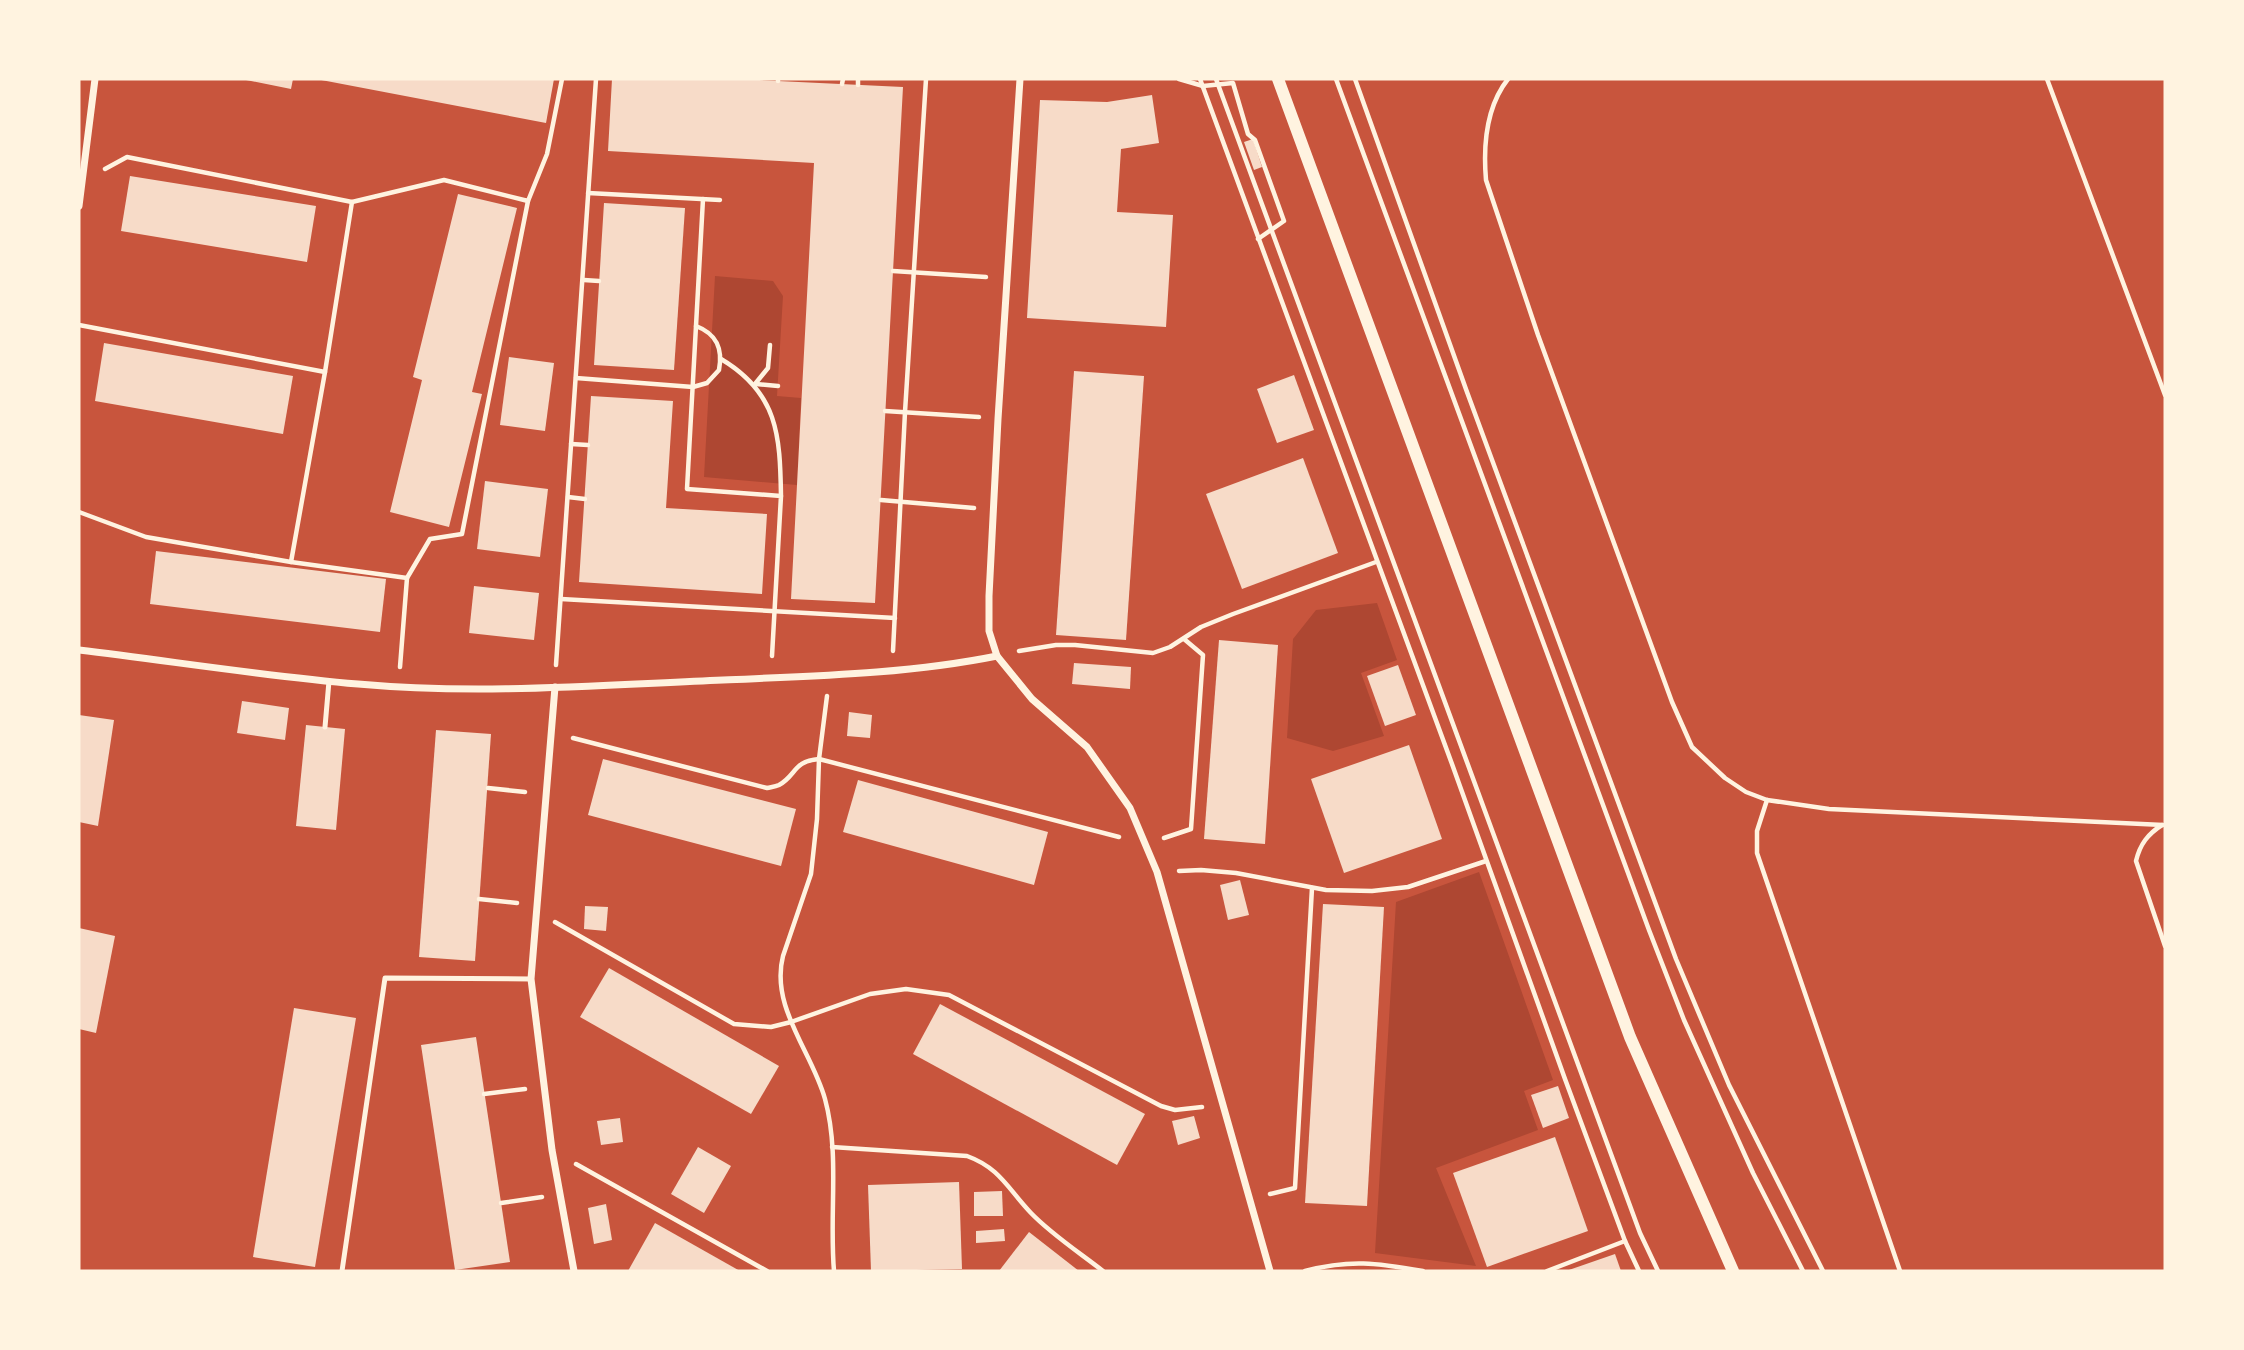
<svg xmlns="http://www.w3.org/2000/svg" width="2244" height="1350" font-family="Poppins,sans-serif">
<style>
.green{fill:#ae4732}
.building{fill:#f7dbc8}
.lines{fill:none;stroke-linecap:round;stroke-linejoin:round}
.path{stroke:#fff3e0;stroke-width:4.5}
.service{stroke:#fff3e0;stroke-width:5}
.minor{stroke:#fff3e0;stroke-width:7}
.tertiary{stroke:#fff3e0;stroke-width:12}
</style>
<rect width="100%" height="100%" fill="#c8553d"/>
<g class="green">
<path d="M 715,276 L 773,281 L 783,296 L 777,396 L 801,398 L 797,485 L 704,477 Z"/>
<path d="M 1377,603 L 1397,660 L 1361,673 L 1384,736 L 1333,751 L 1287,738 L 1293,639 L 1316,610 Z"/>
<path d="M 1479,872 L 1553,1080 L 1524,1091 L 1538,1130 L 1436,1168 L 1476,1266 L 1375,1253 L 1396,902 Z"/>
</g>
<g class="building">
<path d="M 241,79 L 293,79 L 291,89 Z"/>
<path d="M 316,79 L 554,79 L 546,123 Z"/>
<path d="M 612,79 L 738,79 L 903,87 L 875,603 L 791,599 L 814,163 L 608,151 Z"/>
<path d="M 1152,95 L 1159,143 L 1121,149 L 1117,212 L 1173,215 L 1166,327 L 1027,318 L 1040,100 L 1107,102 Z"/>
<path d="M 1253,139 L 1262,167 L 1254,170 L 1244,142 Z"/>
<path d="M 130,176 L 316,206 L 307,262 L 121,231 Z"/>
<path d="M 458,194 L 517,208 L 472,392 L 482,394 L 449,527 L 390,512 L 422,380 L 413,377 Z"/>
<path d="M 604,203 L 685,208 L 674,370 L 594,365 Z"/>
<path d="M 104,343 L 293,376 L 283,434 L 95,401 Z"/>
<path d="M 509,357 L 554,363 L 545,431 L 500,425 Z"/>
<path d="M 1074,371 L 1144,376 L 1126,640 L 1056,635 Z"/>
<path d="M 1294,375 L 1314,430 L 1277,443 L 1257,389 Z"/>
<path d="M 591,396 L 673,401 L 666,508 L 767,514 L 762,594 L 579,582 Z"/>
<path d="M 1303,458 L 1338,553 L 1242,589 L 1206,494 Z"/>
<path d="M 485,481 L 548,489 L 540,557 L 477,549 Z"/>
<path d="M 156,551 L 386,579 L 380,632 L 150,604 Z"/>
<path d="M 474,586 L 539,593 L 534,640 L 469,633 Z"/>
<path d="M 1219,640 L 1278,645 L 1265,844 L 1204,839 Z"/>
<path d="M 1074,663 L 1131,667 L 1130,689 L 1072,684 Z"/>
<path d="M 1398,665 L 1416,715 L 1385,726 L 1367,676 Z"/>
<path d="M 242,701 L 289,708 L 285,740 L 237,733 Z"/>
<path d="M 849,712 L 872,715 L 870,738 L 847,736 Z"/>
<path d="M 79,715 L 114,720 L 98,826 L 79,822 Z"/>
<path d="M 306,725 L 345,729 L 336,830 L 296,826 Z"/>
<path d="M 436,730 L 491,734 L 475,961 L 419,957 Z"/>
<path d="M 1409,745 L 1442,839 L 1344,873 L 1311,779 Z"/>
<path d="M 603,759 L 796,809 L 781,866 L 588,815 Z"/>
<path d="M 858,780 L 1048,832 L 1034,885 L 843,832 Z"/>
<path d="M 1240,880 L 1249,915 L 1228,920 L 1220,885 Z"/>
<path d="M 1323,904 L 1384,907 L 1367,1206 L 1305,1203 Z"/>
<path d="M 585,906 L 608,907 L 606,931 L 584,929 Z"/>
<path d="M 79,928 L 115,936 L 96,1033 L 79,1029 Z"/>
<path d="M 609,968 L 779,1066 L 751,1114 L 580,1017 Z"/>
<path d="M 940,1004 L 1145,1114 L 1117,1165 L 913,1054 Z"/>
<path d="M 294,1008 L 356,1018 L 315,1267 L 253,1257 Z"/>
<path d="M 476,1037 L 510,1262 L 455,1270 L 421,1045 Z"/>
<path d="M 1558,1086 L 1569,1118 L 1543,1128 L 1531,1095 Z"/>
<path d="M 1194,1116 L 1200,1138 L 1178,1145 L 1172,1121 Z"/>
<path d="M 620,1118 L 623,1142 L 601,1145 L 597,1121 Z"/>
<path d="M 1555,1137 L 1588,1231 L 1487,1267 L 1453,1173 Z"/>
<path d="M 698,1147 L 731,1166 L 704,1213 L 671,1194 Z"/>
<path d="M 959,1182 L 962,1269 L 871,1271 L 868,1185 Z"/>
<path d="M 1002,1191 L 1003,1216 L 974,1216 L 974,1192 Z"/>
<path d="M 606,1204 L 612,1240 L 594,1244 L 588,1208 Z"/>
<path d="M 655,1223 L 740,1271 L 628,1271 Z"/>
<path d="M 1004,1229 L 1005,1241 L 976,1243 L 976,1231 Z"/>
<path d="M 1029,1232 L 1079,1271 L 999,1271 Z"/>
<path d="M 1615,1254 L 1621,1271 L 1566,1271 Z"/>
</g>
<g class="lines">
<g class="path">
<path d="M 1179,79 L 1203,86 L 1233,83 L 1248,134 L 1255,140 L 1284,221 L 1258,239"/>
<path d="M 1200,79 L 1452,764 L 1565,1079 L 1625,1241 L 1639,1271"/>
<path d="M 1216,79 L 1640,1233 L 1658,1271"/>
<path d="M 1336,79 L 1649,930 L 1684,1020 L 1753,1173 L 1803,1271"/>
<path d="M 1355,79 L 1467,392 L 1676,959 L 1729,1085 L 1823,1271"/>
<path d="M 1508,79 C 1486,107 1483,145 1486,180 L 1538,335 L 1672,702 L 1692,747 L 1725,778 L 1746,792 L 1767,800 L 1829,809 L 2163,825"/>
<path d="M 2047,79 L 2165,395"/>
<path d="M 778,81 L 778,79"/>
<path d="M 842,84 L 843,79"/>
<path d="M 858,85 L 858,79"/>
<path d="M 105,169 L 127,157 L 352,202 L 444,180 L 528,201 L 547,154 L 562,79"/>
<path d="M 588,193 L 720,200"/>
<path d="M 703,199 L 687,489 L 781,496 L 772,656"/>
<path d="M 893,271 L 986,277"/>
<path d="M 584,280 L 599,281"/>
<path d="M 79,325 L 325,372"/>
<path d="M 721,359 C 778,393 780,435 781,496"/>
<path d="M 576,378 L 693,387 L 707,383 L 719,370 C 723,349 717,334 696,326"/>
<path d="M 755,384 L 768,368 L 770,345"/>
<path d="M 756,384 L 778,386"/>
<path d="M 885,411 L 979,417"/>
<path d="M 571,444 L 588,445"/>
<path d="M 568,497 L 585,499"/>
<path d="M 881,500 L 974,508"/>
<path d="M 79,512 L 146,537 L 291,562 L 407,578 L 400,667"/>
<path d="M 291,562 L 325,372 L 352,202"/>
<path d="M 407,578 L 430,539 L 462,534 L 528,201"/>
<path d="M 561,599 L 895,618"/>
<path d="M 893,651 L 905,412 L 926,79"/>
<path d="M 1019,651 L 1056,645 L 1075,645 L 1153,653 L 1170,647 L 1201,627 L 1233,614 L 1376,562"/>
<path d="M 556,665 L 596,79"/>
<path d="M 827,696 L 819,759 L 817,819 L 811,874 L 783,956 C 770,1007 812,1052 825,1099 C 840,1154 829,1214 834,1271"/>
<path d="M 573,738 L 767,788 C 771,787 775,787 779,785 C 796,776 793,761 819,759 L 1119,837"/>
<path d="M 488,788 L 525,792"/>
<path d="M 1767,800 L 1757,831 L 1757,853 L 1900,1271"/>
<path d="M 2162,825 C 2148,834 2140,844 2136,861 L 2165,946"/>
<path d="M 1164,838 L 1191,829 L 1203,655 L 1184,639"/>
<path d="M 1179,871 L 1201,870 L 1236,873 L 1326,890 L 1372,891 L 1408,887 L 1486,861"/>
<path d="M 479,899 L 517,903"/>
<path d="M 555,922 L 734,1024 L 771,1027 L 791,1022 L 870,994 L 906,989 L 949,995 L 1161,1106 L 1175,1110 L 1202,1107"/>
<path d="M 484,1094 L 525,1089"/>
<path d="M 832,1147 L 967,1156 C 1000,1168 1008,1189 1031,1213 C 1051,1234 1080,1253 1103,1271"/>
<path d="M 576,1164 L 767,1271"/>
<path d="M 1270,1194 L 1295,1188 L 1312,888"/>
<path d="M 501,1203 L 542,1197"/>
<path d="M 1305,1271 C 1350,1259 1377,1263 1423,1271"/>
<path d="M 1547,1271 L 1625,1241"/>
</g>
<g class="service">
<path d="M 325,727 L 329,681"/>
<path d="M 342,1271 L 385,978 L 531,979"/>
</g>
<g class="minor">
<path d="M 1020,79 L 998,419 L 989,596 L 989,631 L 997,656 L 1032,699 L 1087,747 L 1130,808 L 1157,872 L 1270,1271"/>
<path d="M 79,206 L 95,79"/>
<path d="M 79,650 C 171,661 264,676 358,684 C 479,695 602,685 723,680 C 814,676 908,674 997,656"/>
<path d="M 555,687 L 531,979 L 552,1150 L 574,1271"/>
</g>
<path class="tertiary" d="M 1278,79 L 1630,1037 L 1733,1271"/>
</g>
<rect width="2244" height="1350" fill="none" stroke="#fff3e0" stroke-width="161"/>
</svg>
